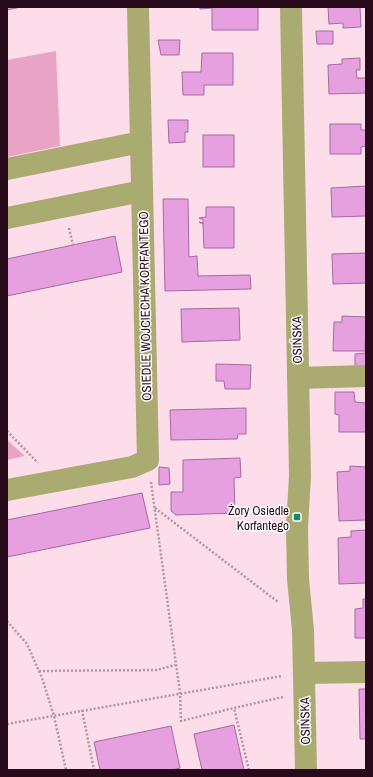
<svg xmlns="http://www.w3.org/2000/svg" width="373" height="777" font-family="'Archivo Narrow',sans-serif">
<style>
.green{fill:#e9a3c4}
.building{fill:#e6a0e0;stroke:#a46a9f}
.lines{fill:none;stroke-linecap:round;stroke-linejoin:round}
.path{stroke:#b494a3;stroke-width:2.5;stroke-dasharray:2 2;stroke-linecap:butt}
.minor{stroke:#aaab71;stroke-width:22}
.poi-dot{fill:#148a6c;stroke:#fff;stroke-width:1.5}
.labels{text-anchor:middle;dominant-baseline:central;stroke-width:3;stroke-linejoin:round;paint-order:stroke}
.street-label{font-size:13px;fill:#270b1a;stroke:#fff}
.poi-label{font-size:13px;fill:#270b1a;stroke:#fff;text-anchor:end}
</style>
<rect width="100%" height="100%" fill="#feddeb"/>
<g class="green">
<path d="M 56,51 L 60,146 L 7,157 L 7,60 Z"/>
<path d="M 7,440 L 25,456 L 7,460 Z"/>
</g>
<g class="building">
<path d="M 7,7 L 21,7 L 7,10 Z"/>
<path d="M 200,7 L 258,7 L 258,30 L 212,30 L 212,8 L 200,9 Z"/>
<path d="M 328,7 L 360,7 L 361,27 L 343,28 L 343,23 L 329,24 Z"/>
<path d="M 316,31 L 333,31 L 333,44 L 317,44 Z"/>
<path d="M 158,40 L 180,40 L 179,55 L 161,55 Z"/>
<path d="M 202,53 L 233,53 L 233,85 L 204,85 L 204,95 L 183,95 L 182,72 L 201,72 Z"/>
<path d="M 360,58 L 360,70 L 356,70 L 357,78 L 366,78 L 366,93 L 329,94 L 328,65 L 342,64 L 342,59 Z"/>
<path d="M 168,120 L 188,120 L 188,132 L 185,132 L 185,142 L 169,143 Z"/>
<path d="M 330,124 L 361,124 L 361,130 L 366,130 L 366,146 L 361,147 L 361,154 L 330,154 Z"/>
<rect x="203" y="135" width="31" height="32"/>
<path d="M 366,186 L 366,216 L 332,217 L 331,188 Z"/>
<path d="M 163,199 L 188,199 L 189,257 L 197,256 L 198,276 L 250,275 L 251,289 L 165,291 Z"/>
<path d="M 206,207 L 234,207 L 234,248 L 204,248 L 203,223 L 200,223 L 199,222 L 203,223 L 203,219 L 200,219 L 199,218 L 206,217 Z"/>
<path d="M 115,236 L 122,272 L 7,296 L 7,259 Z"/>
<path d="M 366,253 L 366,283 L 333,284 L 332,254 Z"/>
<path d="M 239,308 L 240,340 L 182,342 L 181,309 Z"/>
<path d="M 342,316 L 366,317 L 365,351 L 333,351 L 334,322 L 342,322 Z"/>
<path d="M 366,353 L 366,368 L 355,369 L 355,354 Z"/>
<path d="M 216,364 L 251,365 L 250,389 L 225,389 L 224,381 L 216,381 Z"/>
<path d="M 335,392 L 354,392 L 355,402 L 366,403 L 366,432 L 339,432 L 339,415 L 335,414 Z"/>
<path d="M 246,408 L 246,434 L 238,434 L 237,439 L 171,440 L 170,410 Z"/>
<path d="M 240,458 L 241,477 L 234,478 L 235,513 L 176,515 L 171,511 L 171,492 L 183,492 L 183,460 Z"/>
<path d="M 350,466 L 366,467 L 366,520 L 339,521 L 337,472 L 350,471 Z"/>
<path d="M 159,467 L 169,468 L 170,484 L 159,485 Z"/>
<path d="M 142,493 L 150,528 L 7,557 L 7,520 Z"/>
<path d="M 366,530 L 366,583 L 339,584 L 338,538 L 351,537 L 351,531 Z"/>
<path d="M 363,599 L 366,599 L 366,638 L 355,638 L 355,609 L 363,608 Z"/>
<path d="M 359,689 L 366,689 L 366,739 L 360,739 Z"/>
<path d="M 234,725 L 244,770 L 202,770 L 194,734 Z"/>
<path d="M 171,726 L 180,768 L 172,770 L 100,770 L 94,742 Z"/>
</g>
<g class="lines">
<g class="path">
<path d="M 69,228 L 73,245"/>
<path d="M 7,431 L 38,463"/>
<path d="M 151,482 L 180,693 L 181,721 L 234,708"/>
<path d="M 155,508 L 278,602"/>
<path d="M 7,621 L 27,644 L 42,678 L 54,716 L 66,770"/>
<path d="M 39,671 L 157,670 L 175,665"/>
<path d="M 82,710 L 94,770"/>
<path d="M 7,724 L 282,676"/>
<path d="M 249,770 L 234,708 L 283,697"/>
</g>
<g class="minor">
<path d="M 291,7 L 300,476 L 297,527 L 298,579 L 303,630 L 306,770"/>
<path d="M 7,169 L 141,142"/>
<path d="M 7,218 L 142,191"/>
<path d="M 298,378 L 366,376"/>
<path d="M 7,490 L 132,467 L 148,460 L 138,7"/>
<path d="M 304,673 L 366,672"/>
</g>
</g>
<rect class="poi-dot" x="293" y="513" width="8" height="8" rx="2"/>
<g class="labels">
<g class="street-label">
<text transform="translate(145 306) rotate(-91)">OSIEDLE WOJCIECHA KORFANTEGO</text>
<text transform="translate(297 340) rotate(-91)">OSIŃSKA</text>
<text transform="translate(305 721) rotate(-91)">OSIŃSKA</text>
</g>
<g class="poi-label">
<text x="289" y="510">Żory Osiedle<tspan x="289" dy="15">Korfantego</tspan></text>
</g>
</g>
<rect width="373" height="777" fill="none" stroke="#270b1a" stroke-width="16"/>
</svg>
